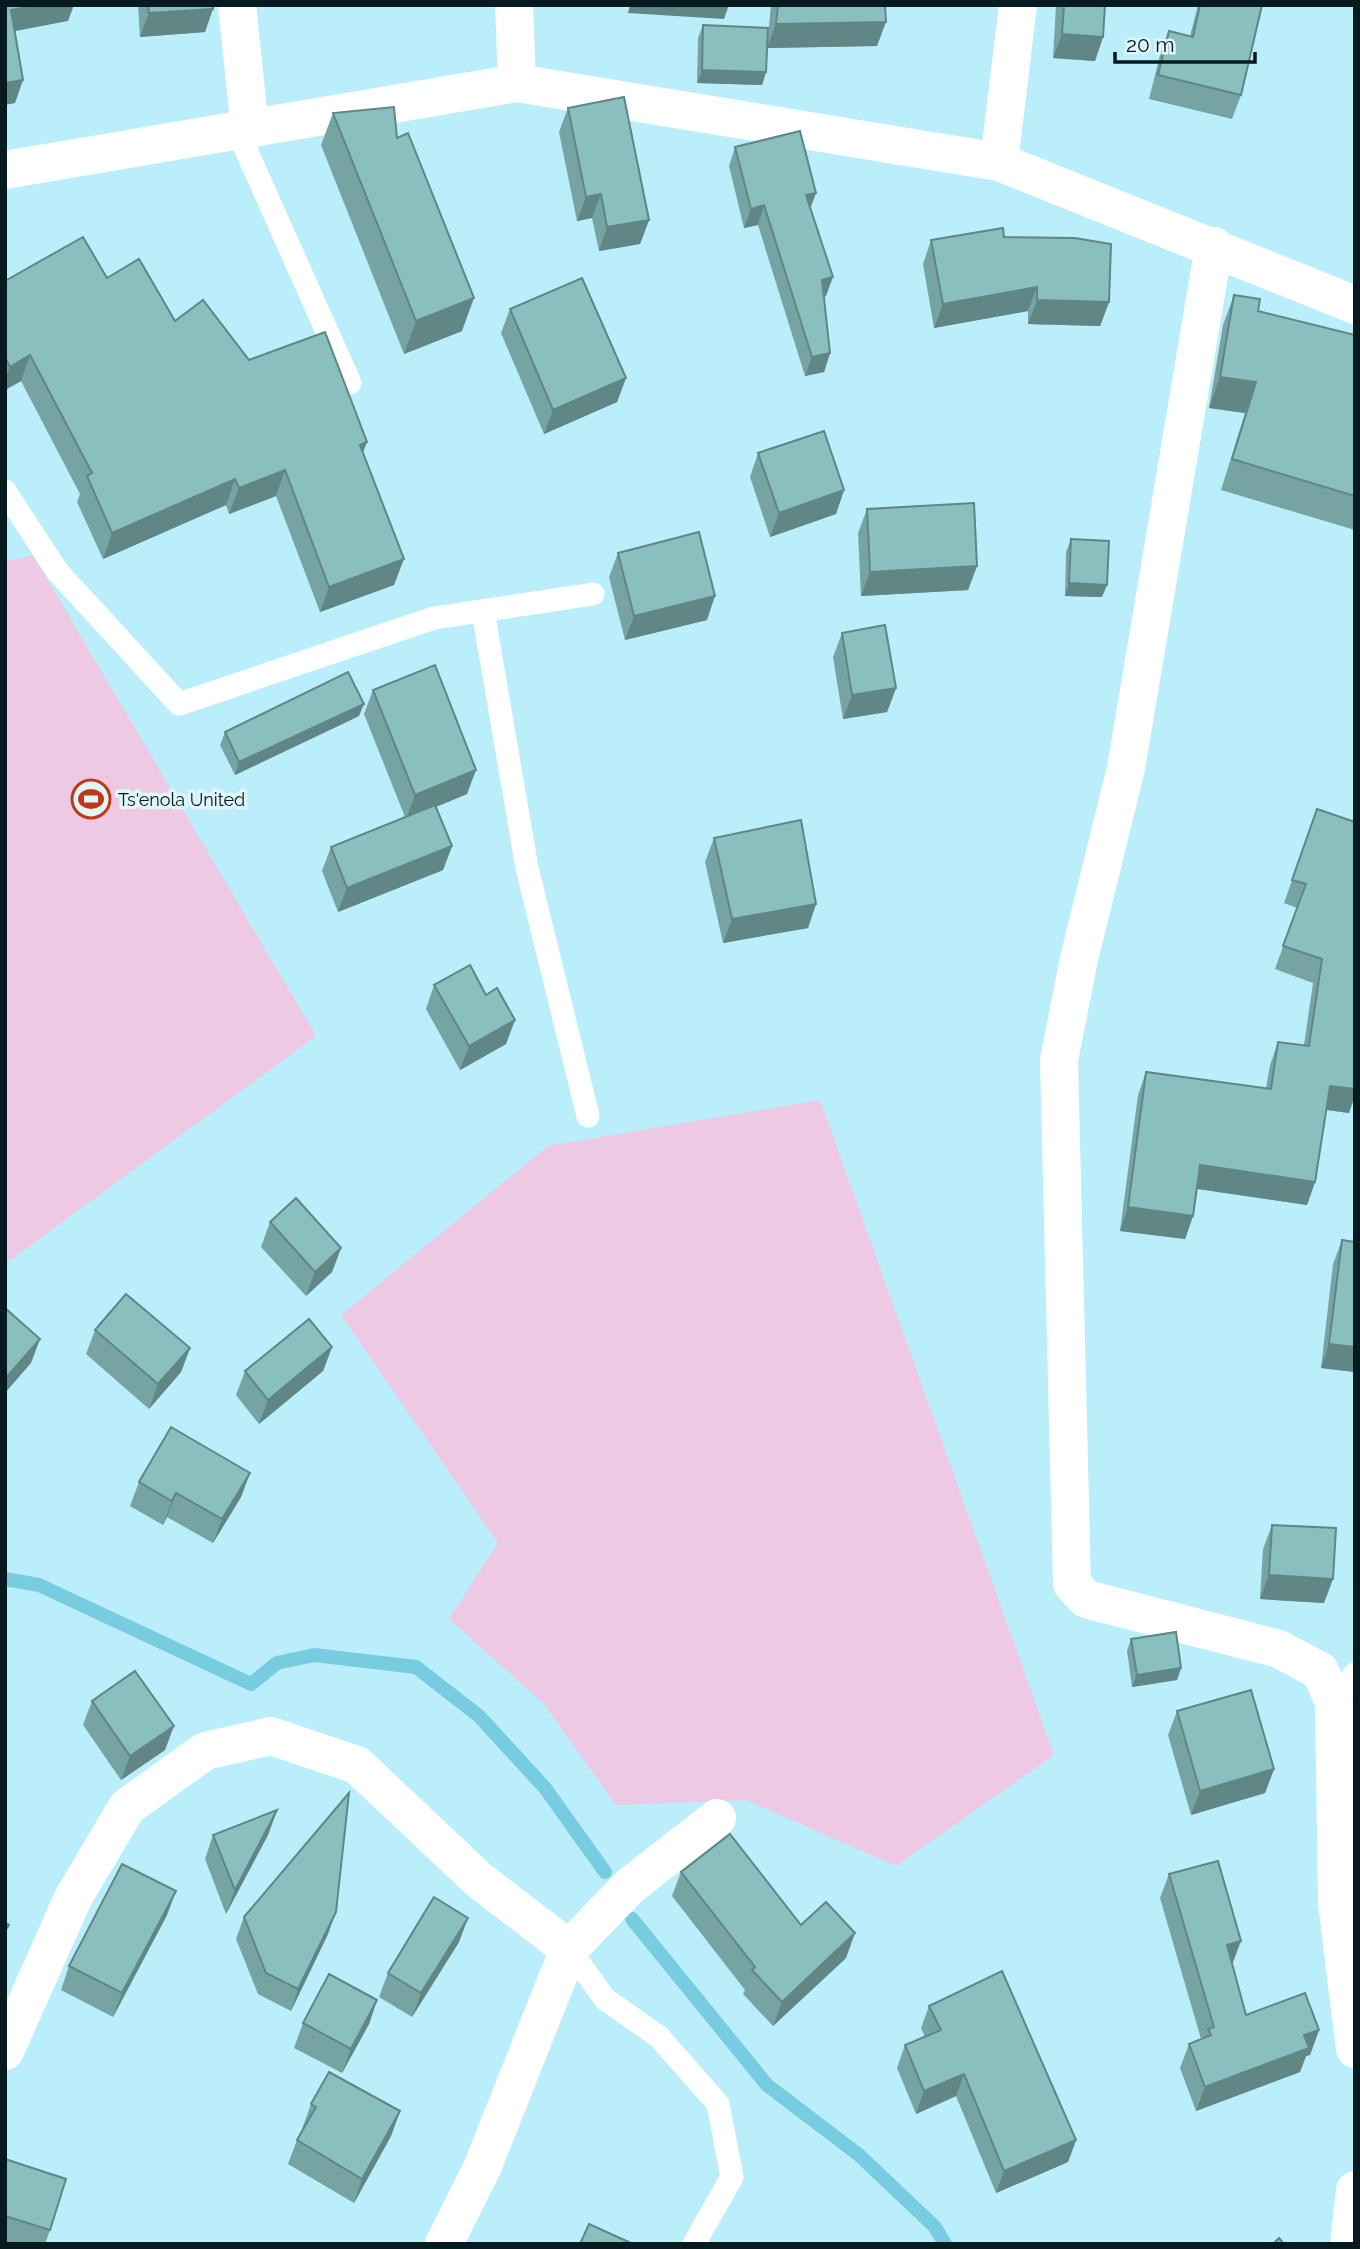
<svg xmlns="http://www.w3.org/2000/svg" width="1360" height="2249" font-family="Raleway,sans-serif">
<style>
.green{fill:#edc9e4}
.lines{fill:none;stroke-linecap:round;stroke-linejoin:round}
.stream{stroke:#78ccdf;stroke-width:14}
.lane{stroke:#fff;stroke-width:23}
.street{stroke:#fff;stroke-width:38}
.wall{fill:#76a4a3}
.shaded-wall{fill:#608685}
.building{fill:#89bfbe;stroke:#608685;stroke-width:2}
.labels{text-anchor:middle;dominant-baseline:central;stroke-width:7;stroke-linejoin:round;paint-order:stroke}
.poi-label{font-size:18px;fill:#061a1f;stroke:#e1f6fb;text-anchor:start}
</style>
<rect width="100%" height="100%" fill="#baeefb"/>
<g class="green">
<path d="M 33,555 L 316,1036 L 5,1264 L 5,562 Z"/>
<path d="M 820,1100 L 1054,1755 L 896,1866 L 746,1800 L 616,1805 L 543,1703 L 449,1619 L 498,1543 L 341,1315 L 548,1146 Z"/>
</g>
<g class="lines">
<g class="stream">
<path d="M 5,1579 L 39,1585 L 251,1684 L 277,1663 L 314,1655 L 416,1667 L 479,1716 L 545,1788 L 605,1872"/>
<path d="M 632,1919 L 767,2085 L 859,2155 L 935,2227 L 945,2244"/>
</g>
<g class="lane">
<path d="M 238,132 L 350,383"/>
<path d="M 5,491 L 57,571 L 179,704 L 434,618 L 593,594"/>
<path d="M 483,611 L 527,868 L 588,1116"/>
<path d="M 1334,1702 L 1355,1674"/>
<path d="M 569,1949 L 605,1999 L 659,2037 L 718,2104 L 732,2177 L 694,2244"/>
</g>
<g class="street">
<path d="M 237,5 L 250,129"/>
<path d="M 514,5 L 517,83"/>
<path d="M 999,162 L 1018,5"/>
<path d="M 5,170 L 517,83 L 999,162 L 1355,305"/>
<path d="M 1214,246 L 1126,768 L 1079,959 L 1059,1060 L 1072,1584 L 1086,1599 L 1279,1649 L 1320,1671 L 1334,1702 L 1337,1903 L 1355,2049"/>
<path d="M 5,2051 L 73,1898 L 127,1807 L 205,1751 L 271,1736 L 357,1765 L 479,1880 L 569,1949"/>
<path d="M 444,2244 L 482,2168 L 569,1949 L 630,1886 L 717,1818"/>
<path d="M 1349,2244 L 1355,2190"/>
</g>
</g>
<g class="wall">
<path d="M 138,5 L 213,5 L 205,32 L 140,37 Z"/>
<path d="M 771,5 L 885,5 L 877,46 L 767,48 L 766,72 L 762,85 L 697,83 L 698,38 L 703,25 L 767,47 Z"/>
<path d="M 1056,5 L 1105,5 L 1103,37 L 1095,61 L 1053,58 Z"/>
<path d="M 1198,5 L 1262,5 L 1241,95 L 1232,119 L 1149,99 L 1160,55 L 1169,31 L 1190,36 Z"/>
<path d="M 568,108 L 649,220 L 640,244 L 599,251 L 592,218 L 577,221 L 559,132 Z"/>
<path d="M 333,113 L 397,138 L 462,331 L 404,354 L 321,145 Z"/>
<path d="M 735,147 L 816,193 L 810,208 L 826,296 L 824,297 L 830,353 L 824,372 L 805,376 L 758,225 L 744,228 L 729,166 Z"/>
<path d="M 1004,237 L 1109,302 L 1100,326 L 1028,324 L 1028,311 L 934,328 L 923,264 L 931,240 Z"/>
<path d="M 107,278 L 175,321 L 249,360 L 363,452 L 394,585 L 320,612 L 276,496 L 229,514 L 226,505 L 103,559 L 77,502 L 80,494 L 21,381 L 5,390 L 5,281 Z"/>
<path d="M 1234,295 L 1258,311 L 1355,335 L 1355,530 L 1221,490 L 1245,413 L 1209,408 L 1223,325 Z"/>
<path d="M 510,309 L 626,378 L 617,402 L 544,434 L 501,333 Z"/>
<path d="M 758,453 L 844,490 L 836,514 L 770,537 L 750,477 Z"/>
<path d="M 867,509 L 977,566 L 968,590 L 861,596 L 858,533 Z"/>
<path d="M 1071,539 L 1102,597 L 1065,596 L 1066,552 Z"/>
<path d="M 618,553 L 707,620 L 625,640 L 609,577 Z"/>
<path d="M 842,633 L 896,688 L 887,712 L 843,719 L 833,657 Z"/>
<path d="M 373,690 L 467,794 L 436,807 L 452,846 L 443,870 L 338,912 L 322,871 L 331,847 L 405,817 L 364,714 Z"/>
<path d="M 359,716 L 235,775 L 220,745 L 225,732 Z"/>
<path d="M 1317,809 L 1349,1113 L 1326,1110 L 1315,1182 L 1307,1205 L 1197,1189 L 1193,1216 L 1185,1239 L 1120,1231 L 1138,1095 L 1146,1072 L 1266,1088 L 1270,1065 L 1278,1042 L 1304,1045 L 1313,983 L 1275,969 L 1297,908 L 1284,903 Z"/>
<path d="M 714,838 L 816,904 L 808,928 L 723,943 L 705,862 Z"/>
<path d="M 434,985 L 486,995 L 506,1044 L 460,1070 L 426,1009 Z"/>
<path d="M 270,1222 L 341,1248 L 332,1272 L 306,1296 L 261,1247 Z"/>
<path d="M 1342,1240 L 1355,1372 L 1321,1368 L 1333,1264 Z"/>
<path d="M 95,1330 L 190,1348 L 181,1372 L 149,1409 L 86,1354 Z"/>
<path d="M 332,1347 L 323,1371 L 259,1424 L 236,1395 L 245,1371 Z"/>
<path d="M 250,1473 L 241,1497 L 213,1543 L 167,1517 L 163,1525 L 130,1506 L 139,1482 Z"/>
<path d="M 1272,1525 L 1324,1603 L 1260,1599 L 1263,1549 Z"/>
<path d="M 1131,1639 L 1181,1668 L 1177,1680 L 1132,1687 L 1127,1651 Z"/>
<path d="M 92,1701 L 165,1750 L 121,1780 L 83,1725 Z"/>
<path d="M 1177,1711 L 1274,1769 L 1265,1793 L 1191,1815 L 1168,1735 Z"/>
<path d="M 277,1810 L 268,1835 L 226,1914 L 205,1859 L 213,1835 Z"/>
<path d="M 681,1872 L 801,1925 L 846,1958 L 773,2026 L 743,1994 L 745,1990 L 672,1896 Z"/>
<path d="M 1169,1874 L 1232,1965 L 1246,2015 L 1319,2030 L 1310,2055 L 1306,2056 L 1300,2072 L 1196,2111 L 1180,2068 L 1189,2044 L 1201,2039 L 1160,1898 Z"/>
<path d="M 167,1915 L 113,2017 L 61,1990 L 69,1966 Z"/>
<path d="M 244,1917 L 328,1934 L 291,2011 L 258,1994 L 236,1939 Z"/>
<path d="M 459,1942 L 412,2017 L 379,1997 L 388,1973 Z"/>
<path d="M 377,2000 L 369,2024 L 342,2073 L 294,2048 L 303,2023 Z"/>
<path d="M 929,2006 L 1076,2140 L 1068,2162 L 996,2193 L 956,2096 L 916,2114 L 897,2068 L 905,2045 L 925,2037 L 921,2028 Z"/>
<path d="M 311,2104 L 400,2111 L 391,2136 L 354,2203 L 288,2164 L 297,2140 L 303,2129 L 302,2129 Z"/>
<path d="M 5,2159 L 50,2230 L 45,2244 L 5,2243 Z"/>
</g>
<g class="shaded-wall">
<path d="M 38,5 L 74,5 L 68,21 L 5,33 L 11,10 Z"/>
<path d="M 630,5 L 729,5 L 724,19 L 628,13 Z"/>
<path d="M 213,9 L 205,32 L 140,37 L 149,13 Z"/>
<path d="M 886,22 L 877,46 L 767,48 L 776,24 Z"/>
<path d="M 1062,34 L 1103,37 L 1095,61 L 1053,58 Z"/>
<path d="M 702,70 L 766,72 L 762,85 L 697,83 Z"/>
<path d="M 23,80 L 15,103 L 5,105 L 5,83 Z"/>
<path d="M 816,193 L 809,212 L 806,195 Z"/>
<path d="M 601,194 L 592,218 L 577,221 L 586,197 Z"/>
<path d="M 764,205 L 758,225 L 744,228 L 751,209 Z"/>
<path d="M 649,220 L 640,244 L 599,251 L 607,227 Z"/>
<path d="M 833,277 L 826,296 L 815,300 L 822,280 Z"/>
<path d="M 1037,287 L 1028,311 L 934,328 L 943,304 Z"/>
<path d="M 474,298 L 462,331 L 404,354 L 416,321 Z"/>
<path d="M 1037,300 L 1109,302 L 1100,326 L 1028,324 Z"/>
<path d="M 830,353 L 824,372 L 805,376 L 812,357 Z"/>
<path d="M 30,355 L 21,381 L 5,390 L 5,380 L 10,367 Z"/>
<path d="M 1220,377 L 1256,382 L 1245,413 L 1209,408 Z"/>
<path d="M 626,378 L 617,402 L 544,434 L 553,410 Z"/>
<path d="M 367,442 L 357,468 L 360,445 Z"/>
<path d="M 285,470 L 276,496 L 229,514 L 239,488 Z"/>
<path d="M 235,479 L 226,505 L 103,559 L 112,533 Z"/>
<path d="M 844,490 L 836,514 L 770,537 L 779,513 Z"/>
<path d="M 404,559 L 394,585 L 320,612 L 329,587 Z"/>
<path d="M 977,566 L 968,590 L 861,596 L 870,572 Z"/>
<path d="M 1069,583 L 1107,585 L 1102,597 L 1065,596 Z"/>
<path d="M 715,596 L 707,620 L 625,640 L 634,616 Z"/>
<path d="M 896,688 L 887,712 L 843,719 L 852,695 Z"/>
<path d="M 364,704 L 359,716 L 235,775 L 239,762 Z"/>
<path d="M 476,770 L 467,794 L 406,819 L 415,795 Z"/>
<path d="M 452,846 L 443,870 L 338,912 L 347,888 Z"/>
<path d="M 816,904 L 808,928 L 723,943 L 732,919 Z"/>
<path d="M 515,1020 L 506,1044 L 460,1070 L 469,1046 Z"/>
<path d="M 1330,1086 L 1355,1089 L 1355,1096 L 1349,1113 L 1321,1109 Z"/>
<path d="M 1200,1165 L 1315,1182 L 1307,1205 L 1192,1188 Z"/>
<path d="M 1128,1207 L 1193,1216 L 1185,1239 L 1120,1231 Z"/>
<path d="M 341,1248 L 332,1272 L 306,1296 L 315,1272 Z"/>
<path d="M 40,1339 L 31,1363 L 5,1393 L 5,1379 Z"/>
<path d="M 1329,1344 L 1355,1347 L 1355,1372 L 1321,1368 Z"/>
<path d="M 332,1347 L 323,1371 L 259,1424 L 268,1400 Z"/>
<path d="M 190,1348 L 181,1372 L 149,1409 L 158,1384 Z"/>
<path d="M 250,1473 L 241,1497 L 213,1543 L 222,1519 Z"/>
<path d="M 176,1493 L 167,1517 L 163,1525 L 172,1501 Z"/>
<path d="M 1269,1575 L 1333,1579 L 1324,1603 L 1260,1599 Z"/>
<path d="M 1181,1668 L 1177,1680 L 1132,1687 L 1137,1675 Z"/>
<path d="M 174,1726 L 165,1750 L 121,1780 L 130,1756 Z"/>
<path d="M 1274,1769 L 1265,1793 L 1191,1815 L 1200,1791 Z"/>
<path d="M 277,1810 L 268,1835 L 226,1914 L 235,1890 Z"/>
<path d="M 176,1891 L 167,1915 L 113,2017 L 122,1993 Z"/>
<path d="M 336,1912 L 328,1934 L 291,2011 L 298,1989 Z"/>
<path d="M 468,1918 L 459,1942 L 412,2017 L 421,1993 Z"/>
<path d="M 855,1933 L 846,1958 L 773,2026 L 782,2002 Z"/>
<path d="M 1241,1941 L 1232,1965 L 1227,1945 Z"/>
<path d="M 377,2000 L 369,2024 L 342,2073 L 351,2049 Z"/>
<path d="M 1319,2030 L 1310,2055 L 1306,2056 L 1300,2072 L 1196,2111 L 1205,2087 L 1304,2035 Z"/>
<path d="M 964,2074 L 956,2096 L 916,2114 L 924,2091 Z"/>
<path d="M 400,2111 L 391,2136 L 354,2203 L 362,2179 Z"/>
<path d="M 1076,2140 L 1068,2162 L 996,2193 L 1004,2171 Z"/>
</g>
<g class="building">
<path d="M 5,5 L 38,5 L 11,10 L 23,80 L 5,83 Z"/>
<path d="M 148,5 L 213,5 L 213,9 L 149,13 Z"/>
<path d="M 778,5 L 885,5 L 886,22 L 776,24 Z"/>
<path d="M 1064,5 L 1105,5 L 1103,37 L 1062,34 Z"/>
<path d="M 1200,5 L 1262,5 L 1241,95 L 1158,75 L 1169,31 L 1193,37 Z"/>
<path d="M 703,25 L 768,28 L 766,72 L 702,70 Z"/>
<path d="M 624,97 L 649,220 L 607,227 L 601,194 L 586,197 L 568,108 Z"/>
<path d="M 394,107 L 397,138 L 408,133 L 474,298 L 416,321 L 333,113 Z"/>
<path d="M 800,131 L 816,193 L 806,195 L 833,277 L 822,280 L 830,353 L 812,357 L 764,205 L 751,209 L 735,147 Z"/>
<path d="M 1003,228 L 1004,237 L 1075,238 L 1111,244 L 1109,302 L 1037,300 L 1037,287 L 943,304 L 931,240 Z"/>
<path d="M 83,237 L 107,278 L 139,259 L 175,321 L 203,300 L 249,360 L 325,332 L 367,442 L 360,445 L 404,559 L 329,587 L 285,470 L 239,488 L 235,479 L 112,533 L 87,476 L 92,473 L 30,355 L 10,367 L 7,361 L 5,363 L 5,281 Z"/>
<path d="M 582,278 L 626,378 L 553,410 L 510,309 Z"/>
<path d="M 1234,295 L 1260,299 L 1258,311 L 1355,335 L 1355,496 L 1232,459 L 1256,382 L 1220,377 Z"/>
<path d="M 824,431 L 844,490 L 779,513 L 758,453 Z"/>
<path d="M 974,503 L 977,566 L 870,572 L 867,509 Z"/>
<path d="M 699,532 L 715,596 L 634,616 L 618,553 Z"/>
<path d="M 1071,539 L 1109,541 L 1107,585 L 1069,583 Z"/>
<path d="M 885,625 L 896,688 L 852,695 L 842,633 Z"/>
<path d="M 435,665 L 476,770 L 415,795 L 373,690 Z"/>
<path d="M 348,672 L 364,704 L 239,762 L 225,732 Z"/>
<path d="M 435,805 L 452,846 L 347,888 L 331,847 Z"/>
<path d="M 1317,809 L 1355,822 L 1355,1089 L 1330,1086 L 1315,1182 L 1200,1165 L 1193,1216 L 1128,1207 L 1146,1072 L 1271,1089 L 1278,1042 L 1309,1046 L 1322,959 L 1283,946 L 1306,884 L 1292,880 Z"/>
<path d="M 801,820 L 816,904 L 732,919 L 714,838 Z"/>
<path d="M 470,965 L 486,995 L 497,988 L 515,1020 L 469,1046 L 434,985 Z"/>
<path d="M 296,1198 L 341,1248 L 315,1272 L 270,1222 Z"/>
<path d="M 1342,1240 L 1355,1242 L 1355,1347 L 1329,1344 Z"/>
<path d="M 126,1294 L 190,1348 L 158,1384 L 95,1330 Z"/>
<path d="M 5,1308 L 40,1339 L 5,1379 Z"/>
<path d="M 309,1319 L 332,1347 L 268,1400 L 245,1371 Z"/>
<path d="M 171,1427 L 250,1473 L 222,1519 L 176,1493 L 172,1501 L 139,1482 Z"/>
<path d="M 1272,1525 L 1336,1528 L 1333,1579 L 1269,1575 Z"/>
<path d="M 1176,1632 L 1181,1668 L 1137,1675 L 1131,1639 Z"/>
<path d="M 135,1671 L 174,1726 L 130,1756 L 92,1701 Z"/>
<path d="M 1251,1690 L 1274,1769 L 1200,1791 L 1177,1711 Z"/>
<path d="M 349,1793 L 336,1912 L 298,1989 L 266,1973 L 244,1917 Z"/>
<path d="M 277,1810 L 235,1890 L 213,1835 Z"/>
<path d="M 730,1834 L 801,1925 L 826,1902 L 855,1933 L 782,2002 L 752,1970 L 755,1967 L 681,1872 Z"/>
<path d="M 1218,1861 L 1241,1941 L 1227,1945 L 1246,2015 L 1305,1993 L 1319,2030 L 1304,2035 L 1309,2048 L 1205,2087 L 1189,2044 L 1211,2035 L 1208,2029 L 1214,2027 L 1169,1874 Z"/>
<path d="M 122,1864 L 176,1891 L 122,1993 L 69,1966 Z"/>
<path d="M 434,1897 L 468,1918 L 421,1993 L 388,1973 Z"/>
<path d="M 5,1923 L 9,1925 L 5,1931 Z"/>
<path d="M 1002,1971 L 1076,2140 L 1004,2171 L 964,2074 L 924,2091 L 905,2045 L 941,2030 L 929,2006 Z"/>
<path d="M 329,1974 L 377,2000 L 351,2049 L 303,2023 Z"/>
<path d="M 329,2072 L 400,2111 L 362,2179 L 297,2140 L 316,2107 L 311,2104 Z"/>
<path d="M 5,2159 L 66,2179 L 50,2230 L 5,2216 Z"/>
<path d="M 589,2224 L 633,2244 L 580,2244 Z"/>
<path d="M 1279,2238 L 1284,2244 L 1273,2244 Z"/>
</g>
<defs>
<symbol id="stadium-ring" viewBox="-11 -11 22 22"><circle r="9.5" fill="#e1f6fb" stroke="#c13816" stroke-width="1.5"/><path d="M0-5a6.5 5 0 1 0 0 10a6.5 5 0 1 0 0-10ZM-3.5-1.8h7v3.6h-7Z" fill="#c13816"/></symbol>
</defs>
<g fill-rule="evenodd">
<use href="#stadium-ring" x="69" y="777" width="44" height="44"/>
</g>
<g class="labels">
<g class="poi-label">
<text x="118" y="799">Ts'enola United</text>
</g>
</g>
<rect width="1360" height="2249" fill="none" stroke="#061a1f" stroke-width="14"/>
<path d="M1115 52v10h140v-10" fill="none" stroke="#061a1f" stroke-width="3.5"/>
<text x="1126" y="52" font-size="21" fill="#061a1f" stroke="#e1f6fb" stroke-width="5" paint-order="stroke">20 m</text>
</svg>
